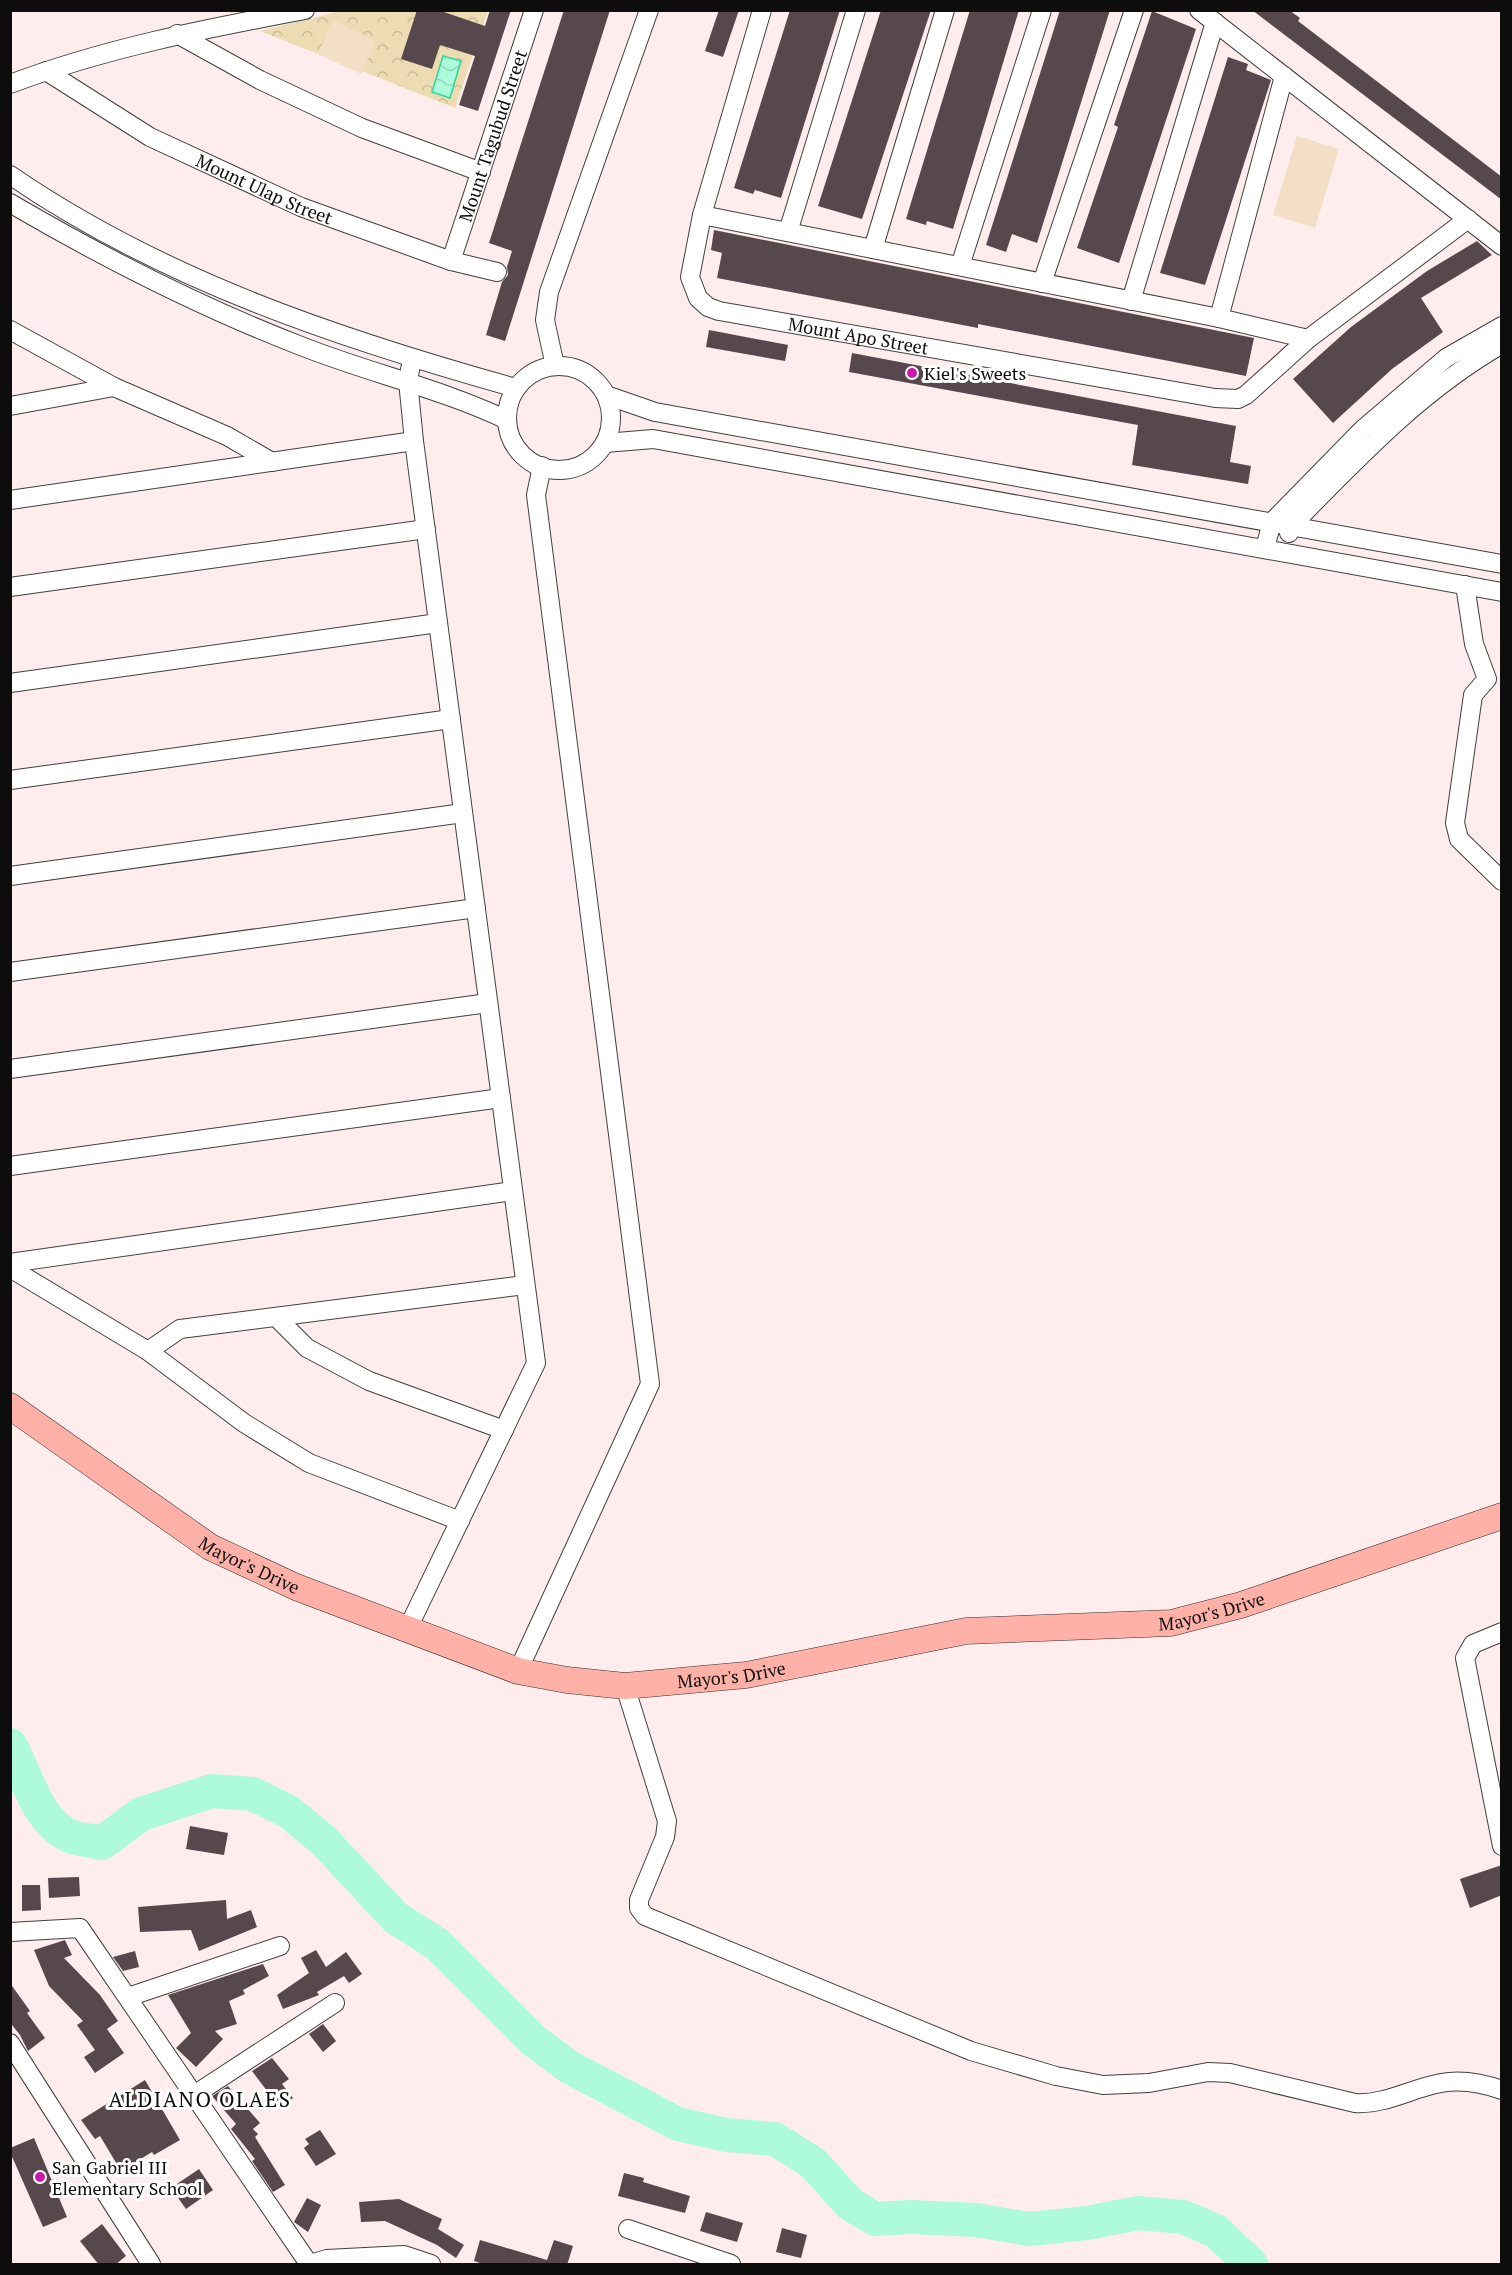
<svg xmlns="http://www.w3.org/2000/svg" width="1512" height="2275" font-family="'PT Serif',serif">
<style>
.park{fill:url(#park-crowns)}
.pitch{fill:#f3dfc6}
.water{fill:url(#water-waves);stroke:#2dd897;stroke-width:1.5}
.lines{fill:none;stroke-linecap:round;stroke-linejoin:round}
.river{stroke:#adfbdb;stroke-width:34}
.building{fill:#57484e}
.street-casing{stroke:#404040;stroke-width:20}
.secondary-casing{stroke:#2f2f2f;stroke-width:27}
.street{stroke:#fff;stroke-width:18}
.secondary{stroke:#ffb1a8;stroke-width:26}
.poi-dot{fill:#c919ab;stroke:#fff;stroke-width:2}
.labels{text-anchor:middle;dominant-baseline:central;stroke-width:6;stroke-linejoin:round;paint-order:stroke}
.street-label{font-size:18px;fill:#0d0d0d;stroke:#fff}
.poi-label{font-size:18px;fill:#0d0d0d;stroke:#fff;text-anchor:start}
.quarter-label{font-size:21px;letter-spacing:1.5px;fill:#0d0d0d;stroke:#fff}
</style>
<defs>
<pattern id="park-crowns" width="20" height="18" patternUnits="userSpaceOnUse" patternTransform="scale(1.5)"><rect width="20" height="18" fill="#eddbb3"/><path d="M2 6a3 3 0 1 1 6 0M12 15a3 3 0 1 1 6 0" fill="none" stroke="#cabb99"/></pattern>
<pattern id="water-waves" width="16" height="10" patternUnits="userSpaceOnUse" patternTransform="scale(1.5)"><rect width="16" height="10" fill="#adfbdb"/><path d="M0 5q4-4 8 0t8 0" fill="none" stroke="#94d6bb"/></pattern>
</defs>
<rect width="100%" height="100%" fill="#ffeded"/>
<path class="park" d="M 340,11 L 488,11 L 455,108 L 260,31 Z"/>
<g class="pitch">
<path d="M 333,20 L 376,41 L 361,74 L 318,54 Z"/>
<path d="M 1297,136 L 1339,149 L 1315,228 L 1273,215 Z"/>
</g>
<path class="water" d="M 443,56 L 461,61 L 450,98 L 432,92 Z"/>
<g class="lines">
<path class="river" d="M 10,1745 C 28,1775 36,1825 75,1838 C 84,1840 94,1841 102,1843 L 141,1814 L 212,1791 L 253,1794 L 289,1812 L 324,1841 L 396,1918 L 437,1944 L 533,2040 L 569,2067 L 678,2124 L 726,2135 L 775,2139 L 813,2163 L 850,2204 L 875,2219 L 910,2217 L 976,2220 L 1029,2229 L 1087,2223 L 1138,2213 L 1183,2217 L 1216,2231 L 1251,2264"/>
</g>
<g class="building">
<path d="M 417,10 L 438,10 L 485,26 L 490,10 L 511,10 L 478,111 L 459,105 L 475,56 L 440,45 L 432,69 L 401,59 Z"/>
<path d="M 564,10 L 610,10 L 505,341 L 486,335 L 502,282 L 508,275 L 507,267 L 512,251 L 489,243 Z"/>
<path d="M 719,10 L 739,10 L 723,57 L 705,51 Z"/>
<path d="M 790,10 L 840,10 L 781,198 L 755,190 L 753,194 L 734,188 Z"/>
<path d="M 881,10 L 931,10 L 862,219 L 818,206 Z"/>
<path d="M 970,10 L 1019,10 L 953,229 L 927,221 L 926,225 L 906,219 Z"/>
<path d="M 1060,10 L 1110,10 L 1037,243 L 1012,234 L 1006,252 L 986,245 Z"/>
<path d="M 1252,10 L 1289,10 L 1300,18 L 1298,21 L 1502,177 L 1502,200 Z"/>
<path d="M 1152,11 L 1196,29 L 1119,263 L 1077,248 L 1118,127 L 1114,125 Z"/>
<path d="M 1228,57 L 1248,64 L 1246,70 L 1271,80 L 1205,285 L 1160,273 Z"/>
<path d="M 714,230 L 1254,338 L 1246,376 L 978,324 L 978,328 L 717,278 L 722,253 L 711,250 Z"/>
<path d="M 1477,241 L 1492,255 L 1421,298 L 1443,332 L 1392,369 L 1333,423 L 1293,379 L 1351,327 L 1427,271 Z"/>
<path d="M 709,330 L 788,345 L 785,361 L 706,347 Z"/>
<path d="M 852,353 L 1236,426 L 1230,462 L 1251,466 L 1248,484 L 1132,465 L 1138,425 L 849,372 Z"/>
<path d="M 190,1826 L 228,1833 L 224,1855 L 186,1849 Z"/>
<path d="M 1502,1865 L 1502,1895 L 1470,1908 L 1460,1879 Z"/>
<path d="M 79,1877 L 80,1896 L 49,1898 L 48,1878 Z"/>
<path d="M 22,1885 L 40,1885 L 41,1910 L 22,1911 Z"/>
<path d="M 226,1900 L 227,1919 L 251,1910 L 257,1927 L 199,1951 L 191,1930 L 140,1932 L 138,1907 Z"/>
<path d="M 65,1940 L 72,1955 L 64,1958 L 100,1995 L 118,2021 L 107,2029 L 124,2053 L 95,2073 L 84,2057 L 95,2050 L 77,2025 L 83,2021 L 49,1986 L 34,1950 Z"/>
<path d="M 316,1950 L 326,1967 L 346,1952 L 362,1974 L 349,1983 L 344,1976 L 317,1992 L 319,1995 L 283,2009 L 277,1995 L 309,1973 L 301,1958 Z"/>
<path d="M 135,1951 L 139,1967 L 123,1971 L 113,1957 Z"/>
<path d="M 263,1964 L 269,1976 L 243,1990 L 245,1994 L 229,2001 L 237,2024 L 215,2031 L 223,2039 L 196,2067 L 176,2048 L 191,2033 L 168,1995 Z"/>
<path d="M 10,1983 L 30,2011 L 27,2013 L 45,2038 L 28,2051 L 20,2035 L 12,2025 L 10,2026 Z"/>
<path d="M 323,2024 L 336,2041 L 323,2052 L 309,2034 Z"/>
<path d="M 272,2058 L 289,2079 L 282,2084 L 293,2098 L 280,2108 L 252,2071 Z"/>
<path d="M 145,2080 L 180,2140 L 154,2155 L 152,2152 L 121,2171 L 100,2136 L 95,2139 L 81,2120 Z"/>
<path d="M 228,2086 L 260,2123 L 253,2129 L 258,2134 L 255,2137 L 285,2185 L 273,2192 L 252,2161 L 255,2159 L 231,2129 L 236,2124 L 212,2096 Z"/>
<path d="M 320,2130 L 336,2154 L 316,2166 L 304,2148 L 309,2144 L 305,2139 Z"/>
<path d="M 34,2138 L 67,2217 L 43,2227 L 10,2152 L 10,2148 Z"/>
<path d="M 199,2169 L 213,2190 L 186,2209 L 171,2188 Z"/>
<path d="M 624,2173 L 644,2178 L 643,2182 L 690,2196 L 685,2213 L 618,2196 Z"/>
<path d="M 307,2198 L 321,2205 L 308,2232 L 294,2222 Z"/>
<path d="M 399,2199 L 442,2219 L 438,2229 L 464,2245 L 456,2258 L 437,2245 L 385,2221 L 361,2222 L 359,2202 Z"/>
<path d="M 706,2212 L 743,2223 L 737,2242 L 700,2231 Z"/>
<path d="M 102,2224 L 126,2256 L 115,2265 L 99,2265 L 80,2241 Z"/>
<path d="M 782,2228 L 807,2235 L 801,2258 L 776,2252 Z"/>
<path d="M 480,2240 L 547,2260 L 554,2240 L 573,2246 L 567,2265 L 486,2265 L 474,2261 Z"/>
</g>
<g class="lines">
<defs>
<g id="street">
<path id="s1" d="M 762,10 L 702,215 L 690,277 L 698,298 L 708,307 L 719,311 L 1215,398 L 1238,399 L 1246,395 L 1308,339 L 1468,219"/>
<path d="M 1199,10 L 1502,246"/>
<path d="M 177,34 L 260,80 L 362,128 L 481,172"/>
<path id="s2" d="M 46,71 L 150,137 L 301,207 L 451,261 L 497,272"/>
<path d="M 10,84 C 106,48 204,29 305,10"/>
<path d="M 10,175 C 163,280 340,339 516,388"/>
<path d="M 10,203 C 104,258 200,307 301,346 C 369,373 439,388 507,420"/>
<path d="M 702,215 L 1219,318 L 1308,339"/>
<path d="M 788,232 L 856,10"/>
<path d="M 873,249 L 945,10"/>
<path id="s3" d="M 451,261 L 534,10"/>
<path d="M 960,266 L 1042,10"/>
<path d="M 1042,283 L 1134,10"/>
<path d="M 1131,301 L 1215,22"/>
<path d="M 1219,318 L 1284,76"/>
<path d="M 10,330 L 114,387 L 227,436 L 272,462"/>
<path d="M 555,366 L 545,320 L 549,292 L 649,10"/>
<circle cx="559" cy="418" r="52"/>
<path d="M 606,395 L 655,412 L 1502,564"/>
<path d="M 10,406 L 114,387"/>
<path d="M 605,443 L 653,439 L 1502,592"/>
<path d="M 10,500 L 414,441"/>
<path d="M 1289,533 L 1291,526 C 1358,458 1419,392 1502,344"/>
<path d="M 1265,548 L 1272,522 L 1363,429 L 1446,358 L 1502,326"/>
<path d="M 1465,585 L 1474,644 L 1487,679 L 1473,695 L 1455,823 L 1459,839 L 1502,881"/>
<path d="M 10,587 L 426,529"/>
<path d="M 10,683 L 438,623"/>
<path d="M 10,780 L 451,719"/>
<path d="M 10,876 L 463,813"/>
<path d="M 10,972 L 476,908"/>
<path d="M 10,1069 L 488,1003"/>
<path d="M 10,1166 L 501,1098"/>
<path d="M 10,1263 L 513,1191"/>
<path d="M 10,1268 L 148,1351 L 244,1423 L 309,1463 L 460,1521"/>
<path d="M 276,1317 L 307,1348 L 369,1381 L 504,1430"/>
<path d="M 148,1351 L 180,1329 L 525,1285"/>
<path d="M 407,1630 L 536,1363 L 414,441 L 408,381 L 412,359"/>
<path d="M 1502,1632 L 1473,1644 L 1465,1658 L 1502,1846"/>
<path d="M 518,1671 L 650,1384 L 536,495 L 542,466"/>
<path d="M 625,1686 L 667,1821 L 665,1837 L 639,1900 L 639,1908 L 645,1916 L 971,2051 L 1056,2076 L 1103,2085 L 1149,2083 L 1208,2072 L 1230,2073 L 1355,2103 C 1385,2105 1412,2088 1441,2083 C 1462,2079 1482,2083 1502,2090"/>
<path d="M 10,1932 L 80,1928 L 309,2264"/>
<path d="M 128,1997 L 280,1946"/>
<path d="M 10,2043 L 151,2264"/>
<path d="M 194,2095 L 335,2003"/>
<path d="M 628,2229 L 731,2264"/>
<path d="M 310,2264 L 327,2259 L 404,2255 L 431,2264"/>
</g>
<g id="secondary">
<path id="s4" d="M 10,1406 L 210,1547 L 296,1587 L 518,1671 L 567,1680 L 625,1686 L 746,1675 L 966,1631 L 1171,1623 L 1241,1605 L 1502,1516"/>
</g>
</defs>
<use href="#street" class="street-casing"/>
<use href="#secondary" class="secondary-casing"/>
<use href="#street" class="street"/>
<use href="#secondary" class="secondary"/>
</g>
<g class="poi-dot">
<circle cx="912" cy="373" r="6"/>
<circle cx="40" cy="2177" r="6"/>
</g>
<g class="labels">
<g class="street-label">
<text stroke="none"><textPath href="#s3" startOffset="132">Mount Tagubud Street</textPath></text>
<text stroke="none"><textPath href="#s2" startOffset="249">Mount Ulap Street</textPath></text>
<text stroke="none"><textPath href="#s1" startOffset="466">Mount Apo Street</textPath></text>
<text stroke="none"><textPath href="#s4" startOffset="288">Mayor's Drive</textPath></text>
<text stroke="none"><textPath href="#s4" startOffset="1278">Mayor's Drive</textPath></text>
<text stroke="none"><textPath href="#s4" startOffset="792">Mayor's Drive</textPath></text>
</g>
<g class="poi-label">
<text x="924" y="373">Kiel's Sweets</text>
<text x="52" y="2167">San Gabriel III<tspan x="52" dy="21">Elementary School</tspan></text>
</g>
<g class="quarter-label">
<text x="200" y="2099">ALDIANO OLAES</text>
</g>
</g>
<rect width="1512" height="2275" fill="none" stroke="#0d0d0d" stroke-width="24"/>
</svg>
